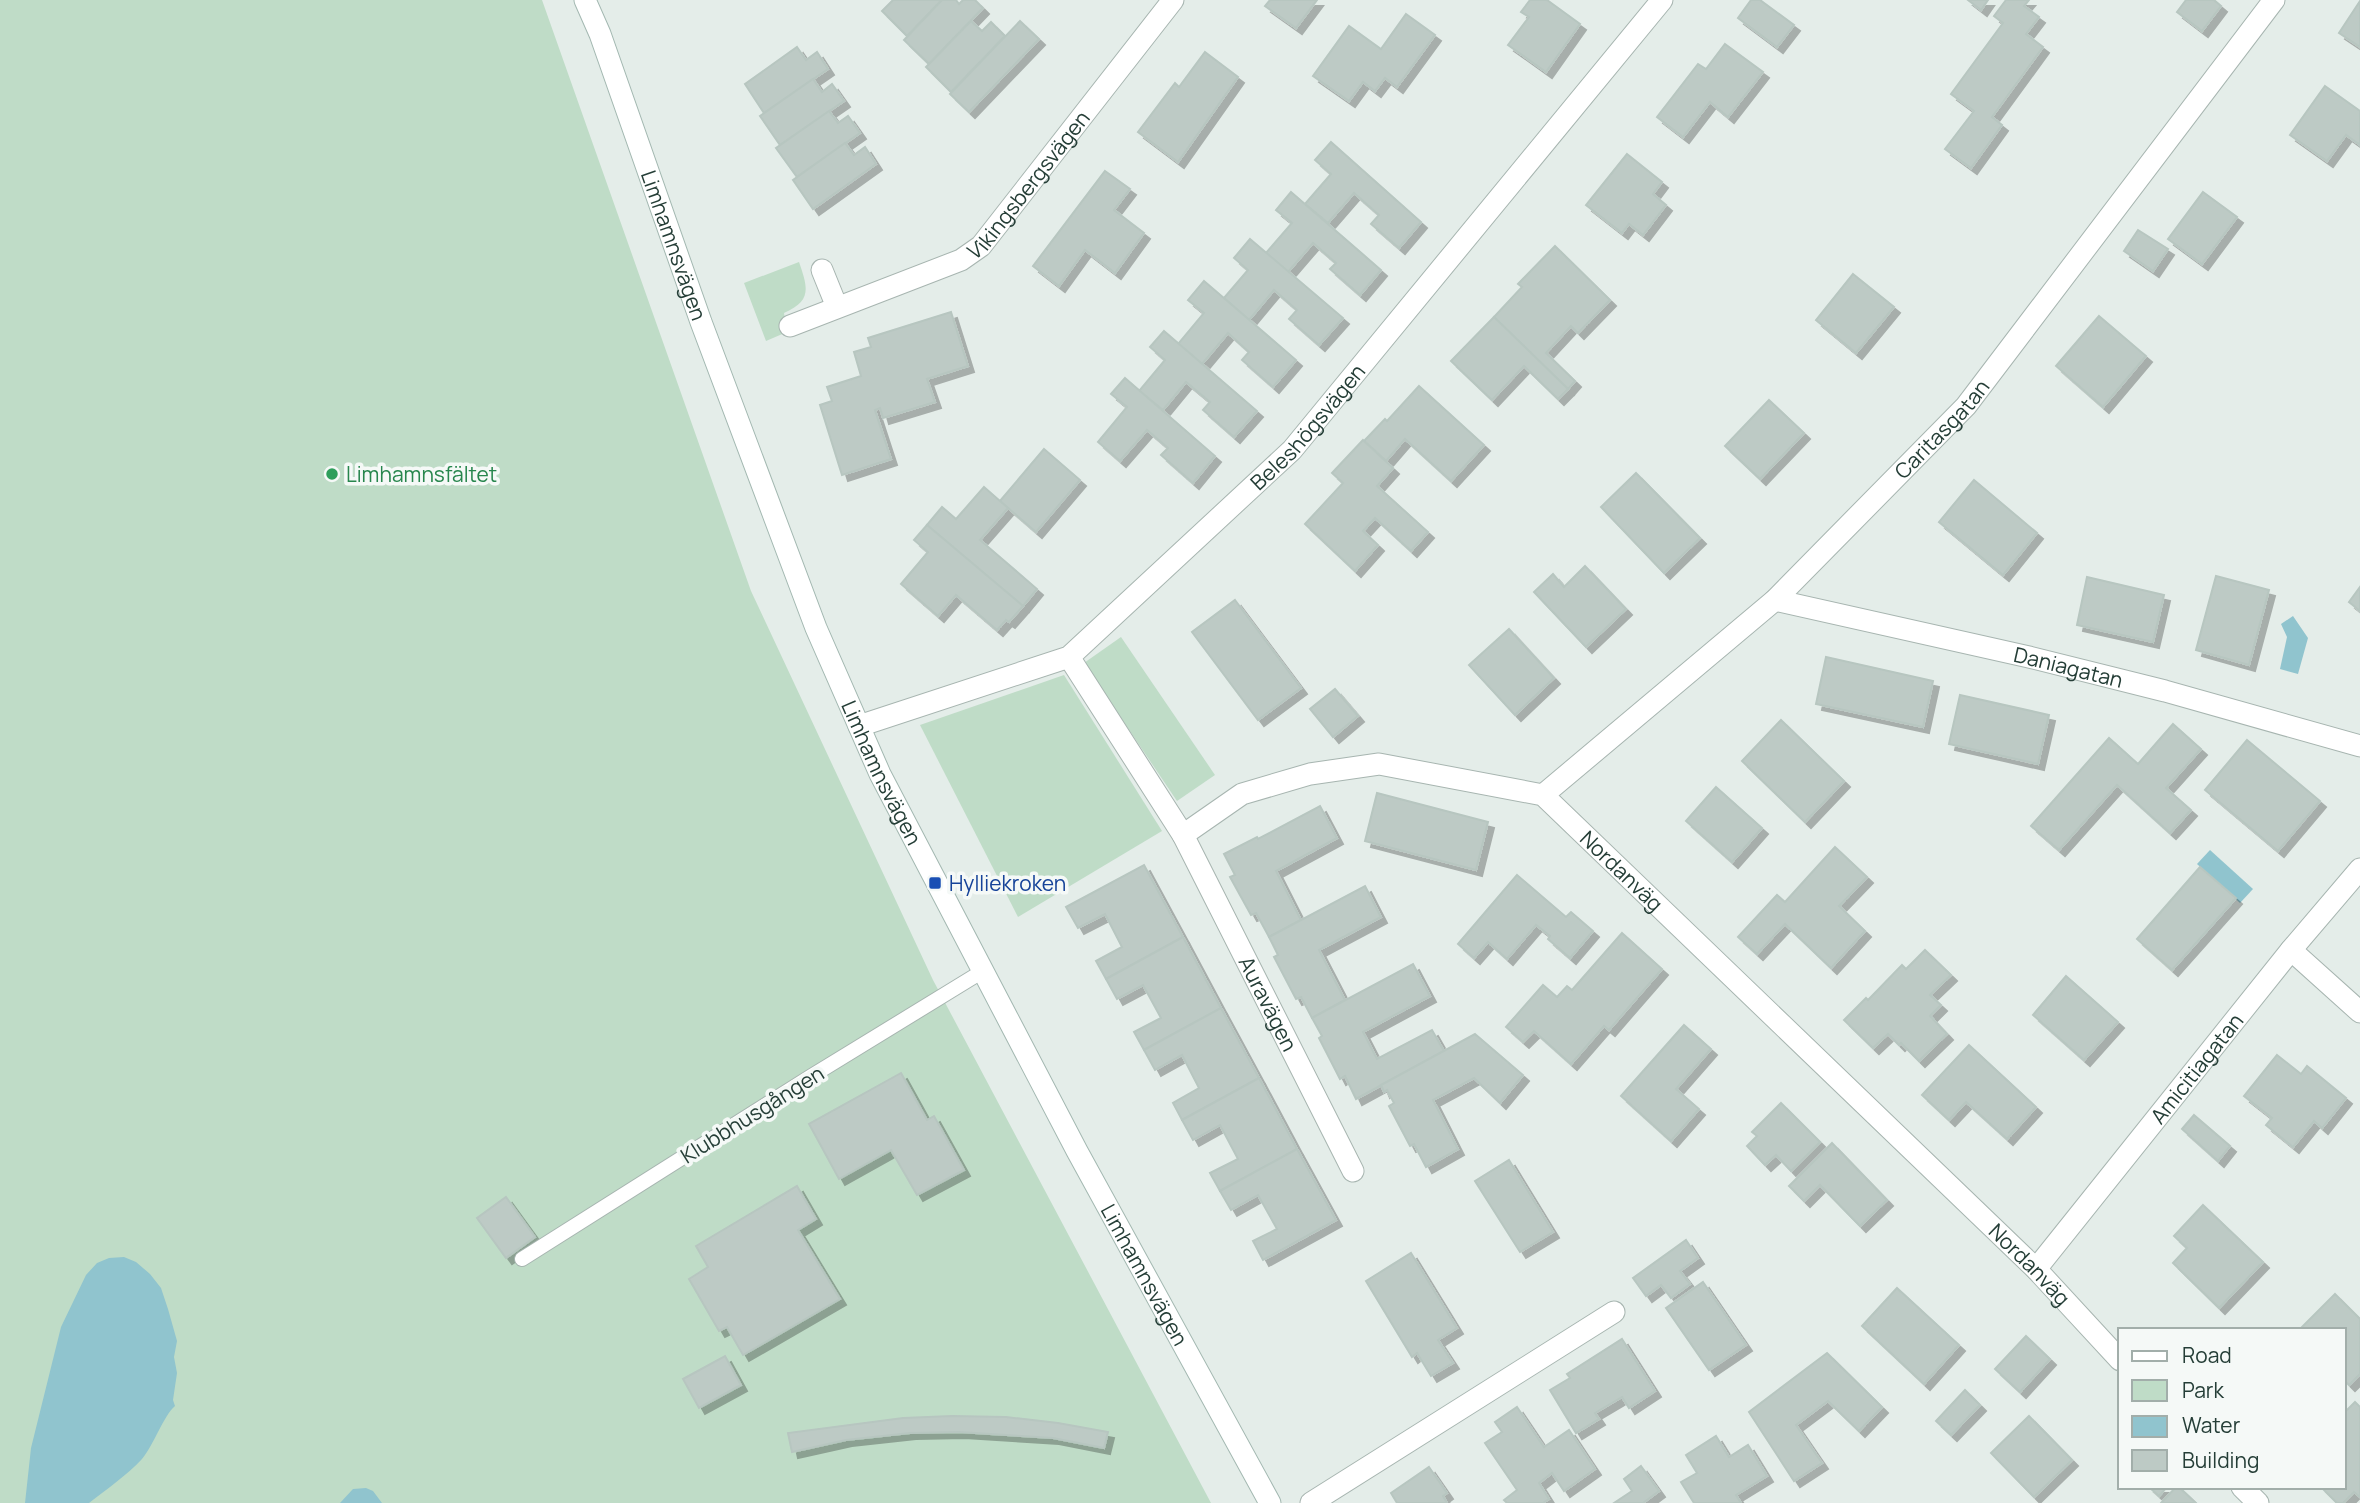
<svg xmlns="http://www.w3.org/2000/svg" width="2360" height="1503" font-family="Manrope,sans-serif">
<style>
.green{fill:#bfdcc7}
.water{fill:#90c4ce}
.building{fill:#bdcac5;stroke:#b7c6c0;stroke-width:2;filter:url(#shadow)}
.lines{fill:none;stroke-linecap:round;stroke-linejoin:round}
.service-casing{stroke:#a7b5b0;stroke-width:16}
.pedestrian-casing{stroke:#a7b5b0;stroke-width:23}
.minor-casing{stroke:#a7b5b0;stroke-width:23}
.secondary-casing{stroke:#a3b8b1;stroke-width:23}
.service{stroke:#fff;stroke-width:14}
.pedestrian{stroke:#fff;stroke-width:21}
.minor{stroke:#fff;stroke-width:21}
.secondary{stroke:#fff;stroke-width:21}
.leisure-dot{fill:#2e9e5b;stroke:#f5f9f7;stroke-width:2.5}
.transit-dot{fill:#1a4fb4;stroke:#f5f9f7;stroke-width:2.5}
.labels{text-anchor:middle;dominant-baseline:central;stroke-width:7;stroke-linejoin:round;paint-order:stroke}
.street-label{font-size:21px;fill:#253e37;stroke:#f5f9f7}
.leisure-label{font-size:21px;fill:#27864d;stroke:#f5f9f7;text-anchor:start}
.transit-label{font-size:21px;fill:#164399;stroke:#f5f9f7;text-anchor:start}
</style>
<defs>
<filter id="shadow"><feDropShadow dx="6" dy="6" stdDeviation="0" flood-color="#0004"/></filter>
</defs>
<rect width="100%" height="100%" fill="#e4ede9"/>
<g class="green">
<path d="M 0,0 L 542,0 L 751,591 L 933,980 L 1211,1503 L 0,1503 Z"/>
<path d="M 799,262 C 808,288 812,301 784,313 L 787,332 L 766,341 L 744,283 Z"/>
<path d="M 1121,637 L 1215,775 L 1177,801 L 1084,663 Z"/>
<path d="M 1064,675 L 1162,831 L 1018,917 L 920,725 Z"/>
</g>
<g class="water">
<path d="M 2293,616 L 2308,638 L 2298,674 L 2280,669 L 2287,637 L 2281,624 Z"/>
<path d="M 2210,850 L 2253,889 L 2240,903 L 2197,864 Z"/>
<path d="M 124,1257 L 136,1262 L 150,1274 L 161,1288 L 168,1309 L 177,1341 L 174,1357 L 177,1373 L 173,1400 L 175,1406 C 164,1415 153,1446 142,1459 C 127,1475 107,1489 89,1503 L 25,1503 L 31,1448 L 61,1327 L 86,1275 L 97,1263 L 109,1258 Z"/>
<path d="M 366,1488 L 373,1491 L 382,1503 L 340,1503 L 353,1489 Z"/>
</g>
<g class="building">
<path d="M 893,0 L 942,0 L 907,36 L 882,11 Z"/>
<path d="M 942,0 L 956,0 L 959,4 L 963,0 L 975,0 L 983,8 L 929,64 L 904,40 Z"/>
<path d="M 1270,0 L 1317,0 L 1296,28 L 1265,6 Z"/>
<path d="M 1530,0 L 1547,0 L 1580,24 L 1546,72 L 1508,45 L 1529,17 L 1521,12 Z"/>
<path d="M 1751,0 L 1760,0 L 1794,25 L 1777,47 L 1738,18 Z"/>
<path d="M 1968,0 L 1988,0 L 1981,10 Z"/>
<path d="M 2006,0 L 2029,0 L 2024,6 L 2039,17 L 2026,34 L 2043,47 L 1992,117 L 2002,125 L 1971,168 L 1945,149 L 1974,111 L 1951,94 L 2003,23 L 1994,16 Z"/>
<path d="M 2186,0 L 2214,0 L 2221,6 L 2202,31 L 2177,12 Z"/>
<path d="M 2360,1 L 2360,47 L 2339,33 Z"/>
<path d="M 1406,14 L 1435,35 L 1397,87 L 1385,78 L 1375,91 L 1363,82 L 1349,101 L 1313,76 L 1349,26 L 1381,49 Z"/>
<path d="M 971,21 L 982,31 L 991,22 L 1005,36 L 951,92 L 926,67 Z"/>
<path d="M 1020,21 L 1039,39 L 969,112 L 950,94 Z"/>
<path d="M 1725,44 L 1763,72 L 1728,117 L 1710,102 L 1683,137 L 1657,117 L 1698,64 L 1706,69 Z"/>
<path d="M 797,47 L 806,60 L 817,52 L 828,69 L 764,113 L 745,84 Z"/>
<path d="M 1205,52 L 1238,77 L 1178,162 L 1138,132 L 1175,83 L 1179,87 Z"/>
<path d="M 813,79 L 822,92 L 832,84 L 844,101 L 780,145 L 760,116 Z"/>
<path d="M 2325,86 L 2360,111 L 2360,145 L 2346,135 L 2327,161 L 2290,135 Z"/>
<path d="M 829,111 L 838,123 L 848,116 L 860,133 L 797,177 L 776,148 Z"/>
<path d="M 1331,142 L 1421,222 L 1399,248 L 1371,224 L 1379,215 L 1354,193 L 1328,223 L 1305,204 L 1331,174 L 1315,160 Z"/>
<path d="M 845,143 L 854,155 L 865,147 L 876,164 L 813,209 L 793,180 Z"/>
<path d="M 1627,154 L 1662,182 L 1653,194 L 1666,205 L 1643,235 L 1629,224 L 1622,233 L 1586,205 Z"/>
<path d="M 1105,171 L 1130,189 L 1114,210 L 1144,233 L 1115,273 L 1085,250 L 1059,286 L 1033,266 Z"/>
<path d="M 1291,192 L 1381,270 L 1360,295 L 1330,269 L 1336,263 L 1313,243 L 1288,272 L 1266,253 L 1292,223 L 1276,210 Z"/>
<path d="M 2203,192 L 2237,217 L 2202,264 L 2168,239 Z"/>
<path d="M 2138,230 L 2168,249 L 2153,271 L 2124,251 Z"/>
<path d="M 1250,239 L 1343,318 L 1319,345 L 1289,319 L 1297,310 L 1274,290 L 1249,320 L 1224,298 L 1248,270 L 1234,258 Z"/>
<path d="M 1555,246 L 1610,300 L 1578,333 L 1571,326 L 1546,353 L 1575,381 L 1568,389 L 1494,317 L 1522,287 L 1518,284 Z"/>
<path d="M 1853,274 L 1894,307 L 1856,353 L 1816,320 Z"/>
<path d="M 1204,281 L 1296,360 L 1273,387 L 1242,360 L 1249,352 L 1228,333 L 1202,364 L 1178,344 L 1204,313 L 1188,300 Z"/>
<path d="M 951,312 L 968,366 L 927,379 L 935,402 L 883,418 L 880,408 L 875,410 L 891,459 L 842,475 L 820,405 L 832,401 L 827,387 L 861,376 L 854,352 L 871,347 L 868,338 Z"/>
<path d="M 2099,316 L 2146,356 L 2103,407 L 2056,366 Z"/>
<path d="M 1494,317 L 1568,389 L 1558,399 L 1524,366 L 1492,400 L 1451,361 Z"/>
<path d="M 1164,331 L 1257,411 L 1234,437 L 1203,410 L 1210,402 L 1186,382 L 1163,410 L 1139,391 L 1165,360 L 1150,347 Z"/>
<path d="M 1125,378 L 1215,456 L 1193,483 L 1161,455 L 1168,448 L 1147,430 L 1120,461 L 1098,442 L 1127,407 L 1111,394 Z"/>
<path d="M 1419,386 L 1484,445 L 1451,481 L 1405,439 L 1386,461 L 1364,441 L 1385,419 L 1387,421 Z"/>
<path d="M 1769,400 L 1804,433 L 1760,479 L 1725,446 Z"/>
<path d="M 1363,440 L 1393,468 L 1377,486 L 1428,532 L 1411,551 L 1375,518 L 1363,531 L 1378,545 L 1355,571 L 1305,524 L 1343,483 L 1332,473 Z"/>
<path d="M 1044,449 L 1080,480 L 1036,532 L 1000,501 Z"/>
<path d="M 1636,473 L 1700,538 L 1664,573 L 1601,507 Z"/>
<path d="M 1974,480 L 2037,533 L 2003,575 L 1939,522 Z"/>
<path d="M 984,487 L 1008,508 L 980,540 L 1037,589 L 1023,606 L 927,525 L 942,507 L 956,519 Z"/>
<path d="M 927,525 L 1023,606 L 1009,622 L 1006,620 L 997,630 L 956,595 L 938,616 L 901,584 L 928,552 L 914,540 Z"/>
<path d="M 1585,566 L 1626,609 L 1586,647 L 1534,592 L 1553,574 L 1564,587 Z"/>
<path d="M 2216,576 L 2269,590 L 2249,665 L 2196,650 Z"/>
<path d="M 2087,577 L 2164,595 L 2153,642 L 2077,625 Z"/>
<path d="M 2360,587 L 2360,611 L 2349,602 Z"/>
<path d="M 1235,600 L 1301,688 L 1258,720 L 1192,632 Z"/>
<path d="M 1509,629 L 1554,678 L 1515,715 L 1469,665 Z"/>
<path d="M 1826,657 L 1933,681 L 1923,727 L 1816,704 Z"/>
<path d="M 1335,689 L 1358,716 L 1333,737 L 1310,709 Z"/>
<path d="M 1960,695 L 2049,715 L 2038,764 L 1949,744 Z"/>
<path d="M 1781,720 L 1844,781 L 1805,822 L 1742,761 Z"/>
<path d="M 2173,724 L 2201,749 L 2166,788 L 2191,810 L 2170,833 L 2117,785 L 2059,850 L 2031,826 L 2109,738 L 2138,764 Z"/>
<path d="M 2247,740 L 2320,801 L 2278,851 L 2205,790 Z"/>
<path d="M 1716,787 L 1762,828 L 1732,862 L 1686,821 Z"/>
<path d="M 1377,793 L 1488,822 L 1476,870 L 1365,841 Z"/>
<path d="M 1320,806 L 1337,838 L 1276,871 L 1301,920 L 1269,937 L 1256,913 L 1251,915 L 1230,877 L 1235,875 L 1224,854 L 1257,837 L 1258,839 Z"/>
<path d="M 1835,847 L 1867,877 L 1839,906 L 1865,931 L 1831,968 L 1785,924 L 1757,954 L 1738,937 L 1777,895 L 1785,902 Z"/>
<path d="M 1144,865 L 1183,937 L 1106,979 L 1096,961 L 1122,947 L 1105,914 L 1078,928 L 1066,907 Z"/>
<path d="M 2200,867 L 2236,898 L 2172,970 L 2137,939 Z"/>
<path d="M 1517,875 L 1566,917 L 1571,912 L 1593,931 L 1570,958 L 1548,939 L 1550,936 L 1536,925 L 1507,959 L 1488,942 L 1474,958 L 1458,944 Z"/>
<path d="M 1365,886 L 1381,917 L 1319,950 L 1345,1000 L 1312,1018 L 1301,997 L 1296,999 L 1274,957 L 1278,955 L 1269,937 Z"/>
<path d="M 1622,933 L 1662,969 L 1609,1030 L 1604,1026 L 1571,1064 L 1534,1031 L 1523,1042 L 1506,1027 L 1543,985 L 1557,997 L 1567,986 L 1572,990 Z"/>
<path d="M 1183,937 L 1221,1008 L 1144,1050 L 1134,1032 L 1161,1018 L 1143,985 L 1117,999 L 1106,979 Z"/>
<path d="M 1925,950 L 1951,975 L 1930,995 L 1941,1005 L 1930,1016 L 1947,1034 L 1919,1061 L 1901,1043 L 1899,1045 L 1888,1034 L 1873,1048 L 1844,1020 L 1866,998 L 1868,1000 L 1902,965 L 1906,969 Z"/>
<path d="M 1413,964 L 1430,996 L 1363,1032 L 1377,1059 L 1432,1030 L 1444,1051 L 1356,1099 L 1345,1076 L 1340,1079 L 1319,1038 L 1322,1036 L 1312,1018 Z"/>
<path d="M 2066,976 L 2118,1022 L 2084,1060 L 2033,1015 Z"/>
<path d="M 1221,1008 L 1259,1078 L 1182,1120 L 1173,1103 L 1199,1088 L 1182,1055 L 1155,1070 L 1144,1050 Z"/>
<path d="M 1684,1025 L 1711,1049 L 1676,1089 L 1699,1109 L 1671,1141 L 1621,1096 Z"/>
<path d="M 1475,1034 L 1523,1075 L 1500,1103 L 1474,1078 L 1433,1100 L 1458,1149 L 1426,1167 L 1414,1144 L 1410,1146 L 1389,1106 L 1394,1103 L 1387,1090 L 1384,1092 L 1381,1085 Z"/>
<path d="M 1969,1045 L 2036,1107 L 2007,1139 L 1966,1102 L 1949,1120 L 1922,1095 Z"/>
<path d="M 2277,1055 L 2301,1074 L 2307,1066 L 2346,1098 L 2322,1128 L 2314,1121 L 2293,1147 L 2266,1125 L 2272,1118 L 2244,1096 Z"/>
<path d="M 901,1073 L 927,1120 L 934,1116 L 964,1170 L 917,1195 L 891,1150 L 839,1179 L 809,1124 Z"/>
<path d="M 1259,1078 L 1297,1149 L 1220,1191 L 1210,1173 L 1238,1159 L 1220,1125 L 1193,1140 L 1182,1120 Z"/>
<path d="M 1781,1103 L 1820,1142 L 1791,1171 L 1776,1155 L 1765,1165 L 1747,1146 L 1757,1136 L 1752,1132 Z"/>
<path d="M 2194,1115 L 2230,1146 L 2218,1161 L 2182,1129 Z"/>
<path d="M 1832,1143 L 1887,1200 L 1860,1226 L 1820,1185 L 1804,1201 L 1789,1186 Z"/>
<path d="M 1297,1149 L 1336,1220 L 1263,1260 L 1253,1241 L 1277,1229 L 1258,1195 L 1231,1210 L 1220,1191 Z"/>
<path d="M 1509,1160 L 1553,1232 L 1520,1252 L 1475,1181 Z"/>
<path d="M 797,1186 L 816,1219 L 798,1230 L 840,1299 L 743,1355 L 727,1327 L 719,1331 L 689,1279 L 708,1267 L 696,1246 Z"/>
<path d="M 506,1197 L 535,1237 L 506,1258 L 477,1218 Z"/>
<path d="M 2203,1205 L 2263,1262 L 2219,1308 L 2173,1263 L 2187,1248 L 2174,1236 Z"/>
<path d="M 1686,1240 L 1698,1258 L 1680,1271 L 1690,1284 L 1671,1298 L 1661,1285 L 1646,1296 L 1633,1278 Z"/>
<path d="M 1411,1253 L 1457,1328 L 1438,1340 L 1453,1363 L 1431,1376 L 1417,1353 L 1412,1357 L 1366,1281 Z"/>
<path d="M 1703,1282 L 1746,1345 L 1709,1370 L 1666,1308 Z"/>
<path d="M 1897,1288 L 1959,1345 L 1924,1384 L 1862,1326 Z"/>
<path d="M 2335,1294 L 2360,1319 L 2360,1374 L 2349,1385 L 2344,1380 L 2344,1330 L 2299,1330 Z"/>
<path d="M 2026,1336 L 2050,1359 L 2020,1392 L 1995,1369 Z"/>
<path d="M 1622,1339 L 1655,1391 L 1629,1408 L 1622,1397 L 1595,1413 L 1599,1419 L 1576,1433 L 1550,1390 L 1570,1378 L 1567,1374 Z"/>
<path d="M 1827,1353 L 1882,1407 L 1859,1431 L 1828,1401 L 1796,1425 L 1822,1463 L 1794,1481 L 1749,1412 Z"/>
<path d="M 725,1356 L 741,1385 L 699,1408 L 683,1379 Z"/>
<path d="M 1965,1390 L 1980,1405 L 1951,1435 L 1936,1421 Z"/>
<path d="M 2355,1402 L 2360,1407 L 2360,1497 L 2354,1492 L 2343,1503 L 2337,1503 L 2321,1487 L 2344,1487 L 2344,1413 Z"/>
<path d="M 1517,1407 L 1544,1447 L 1569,1430 L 1595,1469 L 1564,1491 L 1552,1473 L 1539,1483 L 1549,1499 L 1543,1503 L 1507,1503 L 1504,1500 L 1517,1490 L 1485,1443 L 1502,1432 L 1495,1422 Z"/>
<path d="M 952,1416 L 1006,1417 L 1058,1423 L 1108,1432 L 1104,1448 L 1053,1438 L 959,1432 L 910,1433 L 846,1440 L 792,1452 L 788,1433 L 903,1418 Z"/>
<path d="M 2029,1416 L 2072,1460 L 2034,1497 L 1991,1453 Z"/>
<path d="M 1716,1436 L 1729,1457 L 1748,1445 L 1767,1476 L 1736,1495 L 1741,1503 L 1694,1503 L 1681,1482 L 1697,1473 L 1686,1455 Z"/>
<path d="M 1641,1466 L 1659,1491 L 1643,1503 L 1614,1503 L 1632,1491 L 1624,1479 Z"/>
<path d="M 1429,1467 L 1447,1493 L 1443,1496 L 1447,1503 L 1397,1503 L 1391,1493 Z"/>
<path d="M 2149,1487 L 2167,1487 L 2159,1496 Z"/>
<path d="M 2176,1487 L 2179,1487 L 2196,1503 L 2161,1503 Z"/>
</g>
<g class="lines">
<defs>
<path id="service" d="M 522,1259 L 810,1077 L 983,971"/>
<g id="pedestrian">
<path id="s1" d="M 1183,835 L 1353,1171"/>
</g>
<g id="minor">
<path d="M 822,270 L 837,307"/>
<path id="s2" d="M 790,326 L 961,260 L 981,246 L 1173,0"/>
<path id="s3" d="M 1775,600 L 2029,657 L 2165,691 L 2360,746"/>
<path id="s4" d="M 1069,657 L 1183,835 L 1242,794 L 1310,774 L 1379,764 L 1543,795 L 2036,1269 L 2120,1360"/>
<path id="s5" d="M 859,726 L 1069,657 L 1292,450 L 1662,0"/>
<path id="s6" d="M 1543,795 L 1775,600 L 1966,406 L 2274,0"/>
<path d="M 2291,950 L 2360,1012"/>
<path id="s7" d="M 2036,1269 L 2291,950 L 2360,869"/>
<path d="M 2242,1487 L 2258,1503"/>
<path d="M 1311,1503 L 1614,1312"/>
</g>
<g id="secondary">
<path id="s8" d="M 585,0 L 600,34 L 701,322 L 816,628 L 880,774 L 1077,1151 L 1270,1503"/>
</g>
</defs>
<use href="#service" class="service-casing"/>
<use href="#pedestrian" class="pedestrian-casing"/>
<use href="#minor" class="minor-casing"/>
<use href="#secondary" class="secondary-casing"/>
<use href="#service" class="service"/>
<use href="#pedestrian" class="pedestrian"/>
<use href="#minor" class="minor"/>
<use href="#secondary" class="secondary"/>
</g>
<circle class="leisure-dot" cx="332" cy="474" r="7"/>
<rect class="transit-dot" x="928" y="876" width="14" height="14" rx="3.5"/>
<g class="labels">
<g class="street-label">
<text stroke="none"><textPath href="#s2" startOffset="285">Vikingsbergsvägen</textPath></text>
<text stroke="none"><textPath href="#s8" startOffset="261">Limhamnsvägen</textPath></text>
<text stroke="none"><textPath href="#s5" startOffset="553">Beleshögsvägen</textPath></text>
<text stroke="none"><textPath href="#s6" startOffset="542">Caritasgatan</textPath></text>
<text stroke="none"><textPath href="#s3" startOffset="301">Daniagatan</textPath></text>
<text stroke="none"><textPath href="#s8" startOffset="828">Limhamnsvägen</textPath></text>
<text stroke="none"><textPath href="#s4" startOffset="700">Nordanväg</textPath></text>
<text stroke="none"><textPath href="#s1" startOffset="189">Auravägen</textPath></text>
<text stroke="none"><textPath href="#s7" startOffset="257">Amicitiagatan</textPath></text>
<text transform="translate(752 1114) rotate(-32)">Klubbhusgången</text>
<text stroke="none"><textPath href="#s4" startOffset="1267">Nordanväg</textPath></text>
<text stroke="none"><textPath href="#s8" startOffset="1395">Limhamnsvägen</textPath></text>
</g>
<g class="leisure-label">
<text x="346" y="474">Limhamnsfältet</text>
</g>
<g class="transit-label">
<text x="949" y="883">Hylliekroken</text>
</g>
</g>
<rect x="2118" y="1328" width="228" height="161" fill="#f5f9f7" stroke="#a2aeaa" stroke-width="2"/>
<rect x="2132" y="1351" width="35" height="10" fill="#ffffff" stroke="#a2aeaa" stroke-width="2"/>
<text x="2182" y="1363" font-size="21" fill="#253e37">Road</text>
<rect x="2132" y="1380" width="35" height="21" fill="#bfdcc7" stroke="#a2aeaa" stroke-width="2"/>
<text x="2182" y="1398" font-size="21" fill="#253e37">Park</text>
<rect x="2132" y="1416" width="35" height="21" fill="#90c4ce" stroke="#a2aeaa" stroke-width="2"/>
<text x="2182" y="1433" font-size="21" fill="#253e37">Water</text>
<rect x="2132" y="1450" width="35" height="21" fill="#bdcac5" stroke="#a2aeaa" stroke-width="2"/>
<text x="2182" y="1468" font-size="21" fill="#253e37">Building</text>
</svg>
